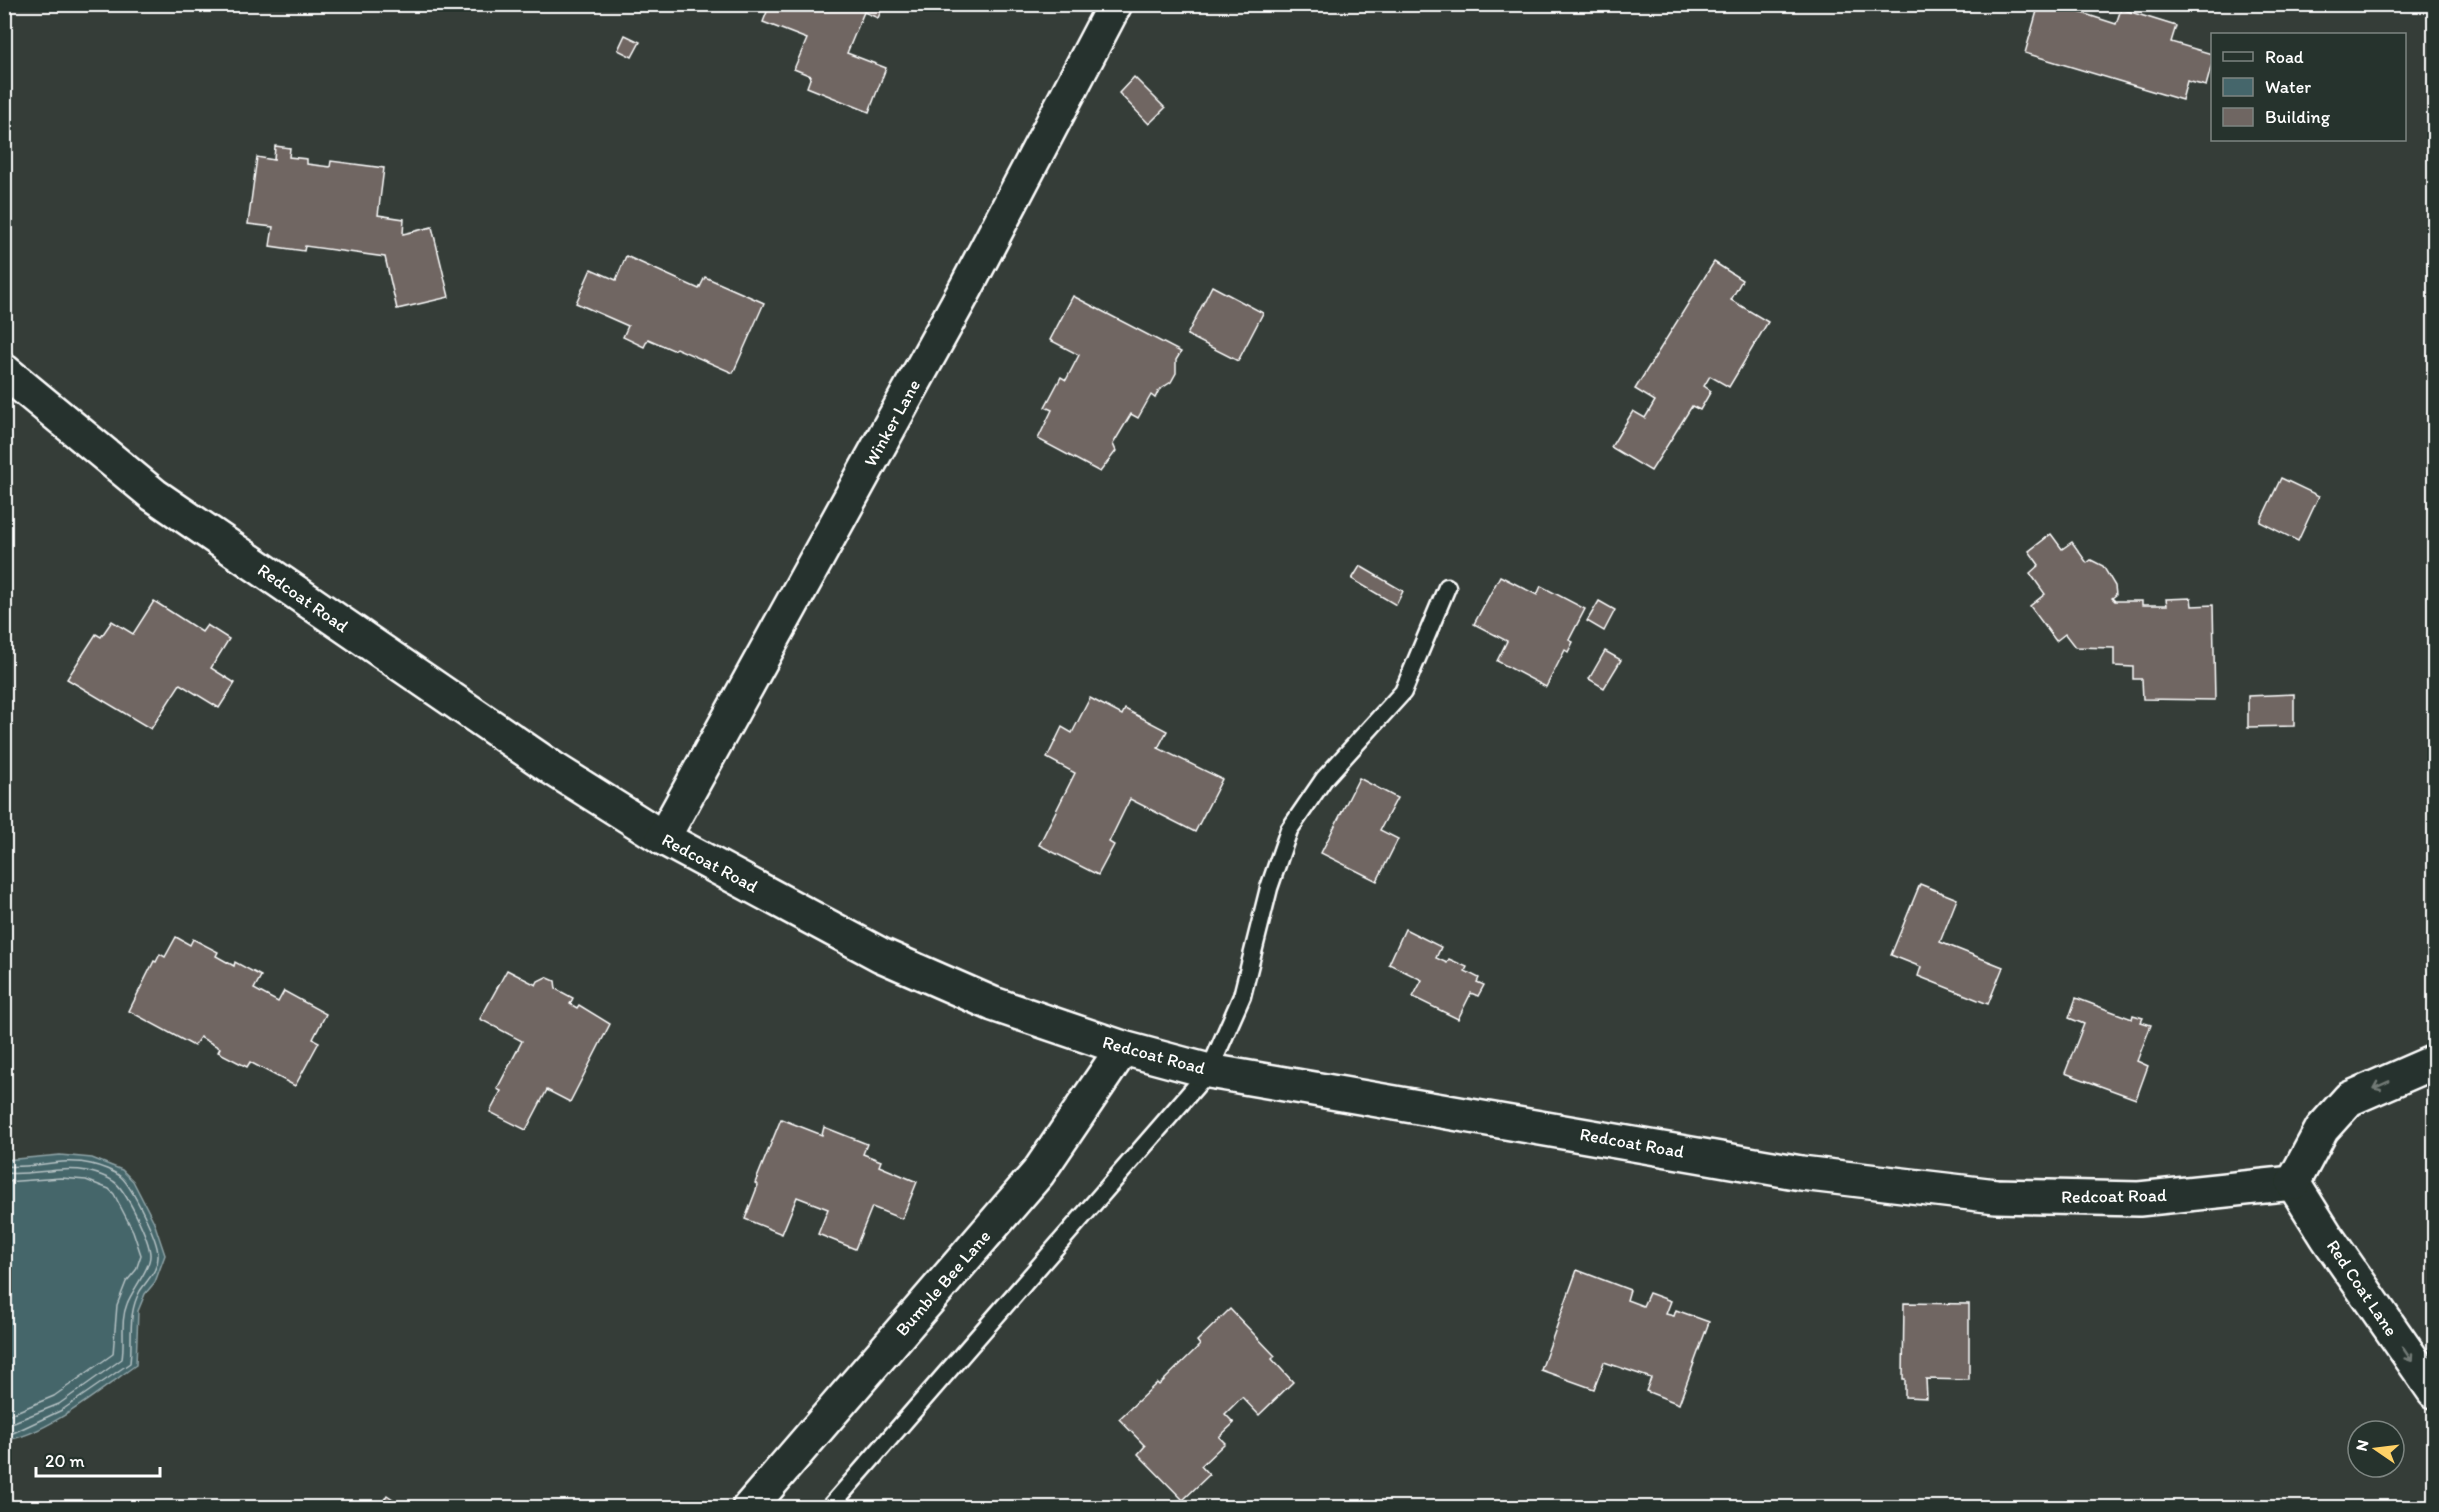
<svg xmlns="http://www.w3.org/2000/svg" width="2439" height="1512" font-family="Itim,sans-serif">
<style>
.water{fill:#45666b;stroke:#8fa3a6;stroke-width:1.5}
.lines{fill:none;stroke-linecap:round;stroke-linejoin:round}
.shore{stroke:#b5c2c4;stroke-width:1.5}
.building{fill:#6f6662;stroke:#fff;stroke-width:1.5}
.lane-casing{stroke:#fff;stroke-width:21}
.street-casing{stroke:#fff;stroke-width:38}
.lane{stroke:#26332d;stroke-width:16}
.street{stroke:#26332d;stroke-width:33}
.oneway{stroke:#727a76}
.labels{text-anchor:middle;dominant-baseline:central;stroke-width:5;stroke-linejoin:round;paint-order:stroke}
.street-label{font-size:18px;fill:#fff;stroke:#26332d}
</style>
<rect width="100%" height="100%" fill="#353d38"/>
<filter id="ink" filterUnits="userSpaceOnUse"><feTurbulence type="fractalNoise" baseFrequency=".0167" numOctaves="2"/><feDisplacementMap in="SourceGraphic" scale="12" xChannelSelector="R" yChannelSelector="G"/><feConvolveMatrix kernelMatrix="1 2 1 2 8 2 1 2 1" color-interpolation-filters="sRGB"/></filter>
<g filter="url(#ink)">
<path class="water" d="M 60,1155 L 92,1158 L 122,1170 L 133,1181 L 154,1222 L 165,1255 L 155,1282 L 145,1294 L 138,1311 L 136,1365 C 102,1389 45,1436 5,1440 L 5,1160 Z"/>
<g class="lines">
<g class="shore">
<path d="M 4,1166 C 33,1169 62,1157 91,1164 C 100,1166 114,1171 121,1177 C 132,1187 158,1239 158,1255 C 159,1270 147,1280 140,1291 C 127,1314 133,1338 130,1363 L 62,1410 L 13,1433 L 4,1434"/>
<path d="M 4,1173 C 32,1176 59,1166 87,1171 C 95,1173 107,1177 113,1181 C 126,1189 149,1239 150,1254 C 151,1268 132,1290 127,1304 C 120,1321 125,1341 122,1359 L 59,1404 L 4,1426"/>
<path d="M 4,1182 L 61,1178 L 86,1180 L 109,1189 L 114,1194 L 133,1231 L 141,1255 L 136,1270 L 126,1282 L 117,1305 L 113,1354 L 54,1396 L 4,1417"/>
</g>
</g>
<g class="building">
<path d="M 770,4 L 884,4 L 878,18 L 864,12 L 847,53 L 886,68 L 869,112 L 807,87 L 811,76 L 794,69 L 807,39 L 763,22 Z"/>
<path d="M 2039,4 L 2054,4 L 2116,24 L 2121,9 L 2176,26 L 2171,42 L 2212,54 L 2212,64 L 2206,86 L 2187,81 L 2182,100 L 2025,53 Z"/>
<path d="M 625,35 L 640,42 L 632,57 L 618,50 Z"/>
<path d="M 1134,77 L 1165,108 L 1149,124 L 1119,93 Z"/>
<path d="M 275,146 L 290,148 L 289,157 L 307,159 L 307,164 L 330,167 L 331,161 L 384,168 L 378,215 L 404,219 L 403,234 L 432,227 L 449,297 L 397,309 L 385,257 L 305,246 L 304,251 L 270,246 L 273,227 L 248,224 L 257,157 L 274,160 Z"/>
<path d="M 626,256 L 699,289 L 705,277 L 764,303 L 733,373 L 676,348 L 673,350 L 648,339 L 644,347 L 623,337 L 628,326 L 576,303 L 591,269 L 616,280 Z"/>
<path d="M 1714,262 L 1742,280 L 1731,300 L 1768,322 L 1729,387 L 1710,376 L 1704,386 L 1711,391 L 1700,410 L 1692,406 L 1651,471 L 1611,447 L 1633,411 L 1645,418 L 1655,401 L 1635,389 Z"/>
<path d="M 1212,286 L 1263,313 L 1238,361 L 1187,335 Z"/>
<path d="M 1073,296 L 1181,352 L 1176,360 L 1176,373 L 1171,382 L 1159,390 L 1155,398 L 1151,395 L 1138,418 L 1131,414 L 1113,444 L 1116,451 L 1100,472 L 1038,439 L 1052,410 L 1045,407 L 1061,377 L 1066,380 L 1079,355 L 1050,340 Z"/>
<path d="M 2281,478 L 2319,496 L 2298,541 L 2260,522 Z"/>
<path d="M 2051,534 L 2062,549 L 2072,542 L 2087,563 L 2091,560 L 2103,566 L 2115,586 L 2116,595 L 2112,598 L 2115,601 L 2142,601 L 2142,605 L 2167,605 L 2166,599 L 2191,598 L 2192,606 L 2213,605 L 2215,700 L 2143,699 L 2142,679 L 2133,679 L 2133,667 L 2114,666 L 2114,648 L 2075,647 L 2065,634 L 2056,641 L 2030,606 L 2045,594 L 2030,573 L 2039,565 L 2029,551 Z"/>
<path d="M 1360,566 L 1403,591 L 1396,605 L 1352,579 Z"/>
<path d="M 1500,576 L 1537,595 L 1541,586 L 1585,609 L 1569,640 L 1573,642 L 1568,652 L 1565,650 L 1546,687 L 1497,661 L 1507,641 L 1474,624 Z"/>
<path d="M 154,601 L 202,632 L 207,625 L 229,639 L 211,668 L 235,683 L 219,708 L 180,684 L 151,729 L 67,679 L 96,634 L 101,637 L 112,621 L 133,634 Z"/>
<path d="M 1599,601 L 1615,610 L 1604,631 L 1587,621 Z"/>
<path d="M 1605,651 L 1621,660 L 1604,688 L 1589,679 Z"/>
<path d="M 2294,694 L 2294,726 L 2248,727 L 2248,696 Z"/>
<path d="M 1090,698 L 1122,715 L 1125,709 L 1167,731 L 1158,748 L 1222,779 L 1195,832 L 1130,799 L 1109,842 L 1114,845 L 1098,875 L 1039,845 L 1075,773 L 1047,758 L 1062,727 L 1072,733 Z"/>
<path d="M 1359,778 L 1397,798 L 1380,830 L 1398,839 L 1377,881 L 1321,853 Z"/>
<path d="M 1920,884 L 1957,899 L 1940,942 L 2003,967 L 1988,1004 L 1918,976 L 1921,967 L 1891,955 Z"/>
<path d="M 1405,929 L 1441,947 L 1436,958 L 1447,963 L 1449,959 L 1467,967 L 1465,971 L 1479,978 L 1477,982 L 1484,985 L 1478,996 L 1471,993 L 1458,1019 L 1413,997 L 1422,980 L 1389,964 Z"/>
<path d="M 176,937 L 190,945 L 193,939 L 218,952 L 216,956 L 234,966 L 235,962 L 261,976 L 254,989 L 278,1002 L 284,991 L 326,1014 L 313,1039 L 319,1042 L 295,1086 L 250,1062 L 247,1067 L 218,1052 L 220,1048 L 200,1037 L 194,1046 L 129,1011 L 154,961 L 156,962 L 160,954 L 165,957 Z"/>
<path d="M 507,970 L 536,985 L 538,981 L 546,977 L 555,981 L 556,989 L 573,998 L 570,1004 L 577,1008 L 579,1005 L 610,1024 L 570,1102 L 547,1090 L 526,1130 L 490,1112 L 501,1091 L 497,1089 L 522,1041 L 480,1019 Z"/>
<path d="M 2076,998 L 2132,1019 L 2133,1015 L 2143,1018 L 2141,1022 L 2151,1025 L 2137,1061 L 2148,1066 L 2136,1099 L 2065,1073 L 2084,1024 L 2069,1018 Z"/>
<path d="M 781,1119 L 822,1135 L 824,1127 L 867,1144 L 863,1154 L 881,1161 L 879,1166 L 917,1182 L 902,1219 L 872,1207 L 855,1249 L 818,1234 L 828,1209 L 797,1197 L 782,1234 L 745,1219 L 758,1185 L 755,1183 Z"/>
<path d="M 1577,1270 L 1630,1290 L 1627,1300 L 1643,1306 L 1649,1293 L 1671,1301 L 1666,1314 L 1674,1316 L 1676,1310 L 1709,1322 L 1679,1404 L 1646,1391 L 1651,1378 L 1604,1362 L 1594,1389 L 1541,1370 Z"/>
<path d="M 1904,1303 L 1969,1304 L 1969,1380 L 1926,1379 L 1927,1398 L 1905,1397 L 1905,1379 L 1903,1379 Z"/>
<path d="M 1230,1309 L 1275,1356 L 1272,1359 L 1293,1382 L 1259,1415 L 1242,1397 L 1225,1414 L 1234,1423 L 1219,1437 L 1225,1443 L 1201,1466 L 1209,1475 L 1183,1500 L 1138,1454 L 1145,1446 L 1119,1419 L 1157,1383 L 1159,1385 L 1200,1345 L 1197,1341 Z"/>
<path d="M 387,1495 L 406,1508 L 379,1508 Z"/>
</g>
<g class="lines">
<defs>
<path id="lane" d="M 829,1508 L 1209,1071 L 1242,996 L 1269,888 L 1289,830 L 1324,779 L 1403,692 L 1447,587"/>
<g id="street">
<path d="M 4,371 L 154,495 L 552,768 L 663,838 L 881,955 L 993,1004 L 1123,1048 L 1209,1071 L 1801,1173 L 1996,1196 L 2139,1199 L 2293,1183"/>
<path d="M 663,838 L 966,288 L 1115,4"/>
<path d="M 2293,1183 L 2327,1237 L 2434,1391"/>
<path d="M 2293,1183 L 2322,1129 L 2349,1099 L 2434,1062"/>
<path d="M 749,1508 L 1038,1173 L 1123,1048"/>
</g>
</defs>
<use href="#lane" class="lane-casing"/>
<use href="#street" class="street-casing"/>
<use href="#lane" class="lane"/>
<use href="#street" class="street"/>
</g>
<defs><path id="oneway-shaft" d="M-6 0H5M1.5-3L5.5 0L1.5 3" fill="none" stroke-width="1.6" stroke-linecap="round" stroke-linejoin="round" transform="scale(1.5)"/></defs>
<g class="oneway">
<use href="#oneway-shaft" transform="translate(2381 1085) rotate(156)"/>
<use href="#oneway-shaft" transform="translate(2407 1354) rotate(56)"/>
</g>
</g>
<g class="labels">
<g class="street-label">
<text transform="translate(892 423) rotate(-61)">Winker Lane</text>
<text transform="translate(303 598) rotate(35)">Redcoat Road</text>
<text transform="translate(710 863) rotate(28)">Redcoat Road</text>
<text transform="translate(1154 1055) rotate(15)">Redcoat Road</text>
<text transform="translate(1632 1143) rotate(10)">Redcoat Road</text>
<text transform="translate(2114 1196) rotate(-1)">Redcoat Road</text>
<text transform="translate(943 1283) rotate(-49)">Bumble Bee Lane</text>
<text transform="translate(2362 1288) rotate(56)">Red Coat Lane</text>
</g>
</g>
<rect width="2439" height="1512" fill="none" stroke="#26332d" stroke-width="24"/>
<rect x="12" y="12" width="2415" height="1488" fill="none" stroke="#fff" stroke-width="2" filter="url(#ink)"/>
<rect x="2211" y="33" width="195" height="108" fill="#26332d" stroke="#7d8581" stroke-width="1.5"/>
<rect x="2223" y="52" width="30" height="9" fill="#26332d" stroke="#7d8581" stroke-width="1.5"/>
<text x="2265" y="63" font-size="18" fill="#ffffff">Road</text>
<rect x="2223" y="78" width="30" height="18" fill="#45666b" stroke="#7d8581" stroke-width="1.5"/>
<text x="2265" y="93" font-size="18" fill="#ffffff">Water</text>
<rect x="2223" y="108" width="30" height="18" fill="#6f6662" stroke="#7d8581" stroke-width="1.5"/>
<text x="2265" y="123" font-size="18" fill="#ffffff">Building</text>
<g transform="translate(2376 1449) rotate(284)"><circle r="28" fill="#26332d" stroke="#7d8581" stroke-width="1.5"/>
<path d="M0-4.5L10 22L0 15L-10 22Z" fill="#ffd166"/>
<text y="-9" font-size="16" font-weight="bold" text-anchor="middle" fill="#ffffff">N</text>
</g>
<path d="M36 1467v9h124v-9" fill="none" stroke="#ffffff" stroke-width="3"/>
<text x="45" y="1467" font-size="18" fill="#ffffff" stroke="#26332d" stroke-width="4.5" paint-order="stroke">20 m</text>
</svg>
